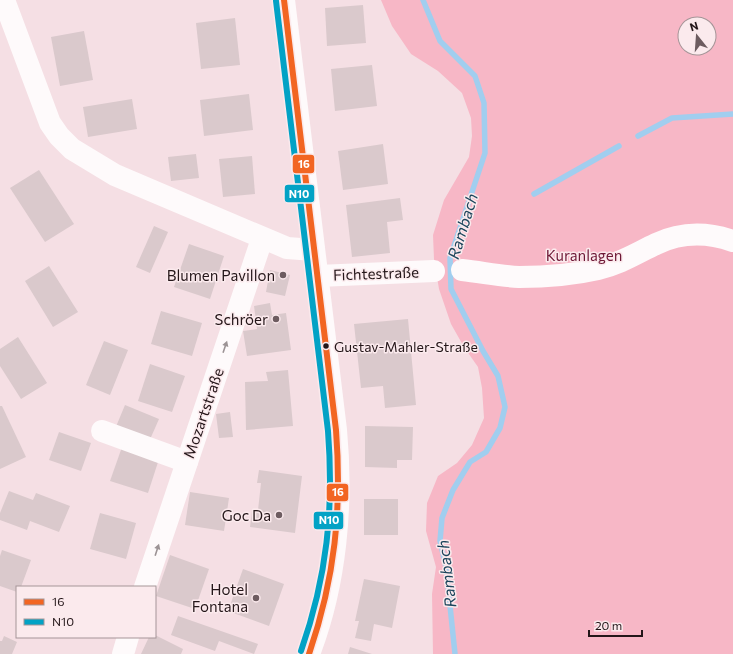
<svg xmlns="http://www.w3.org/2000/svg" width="733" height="654" font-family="Commissioner,sans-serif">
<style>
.green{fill:#f7b7c6;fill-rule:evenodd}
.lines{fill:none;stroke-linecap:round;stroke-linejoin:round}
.stream{stroke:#a1ceef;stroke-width:5.5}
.building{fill:#dac9cc}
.minor{stroke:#fefafb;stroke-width:22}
.major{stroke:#fefafb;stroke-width:22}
.bus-1-casing{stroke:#fbeaed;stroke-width:9}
.bus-2-casing{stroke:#fbeaed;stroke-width:9}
.bus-1{stroke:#f26522;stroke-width:6}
.bus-2{stroke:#02a2c5;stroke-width:6}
.oneway{fill:#9c9395}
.poi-dot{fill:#6d5c60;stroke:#fbeaed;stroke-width:1.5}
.bus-dot{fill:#241619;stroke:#fbeaed;stroke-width:1.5}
.labels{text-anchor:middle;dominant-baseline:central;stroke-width:3;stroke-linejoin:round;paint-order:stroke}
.bus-label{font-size:14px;fill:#241619;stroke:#fbeaed;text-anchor:start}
.park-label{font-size:15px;fill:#6d1735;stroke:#fbeaed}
.street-label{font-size:15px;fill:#241619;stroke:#fbeaed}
.poi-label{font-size:15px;fill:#241619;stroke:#fbeaed;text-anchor:end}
.water-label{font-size:16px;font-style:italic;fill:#1c455c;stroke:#fbeaed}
.line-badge{stroke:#fbeaed;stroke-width:1.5}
.badge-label{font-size:11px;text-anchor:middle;font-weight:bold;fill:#fff}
</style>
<rect width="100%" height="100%" fill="#f5dfe4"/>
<path class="green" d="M 381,0 L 733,0 L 733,654 L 433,654 L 432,594 L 436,567 L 426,531 L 427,503 L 438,476 L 457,463 L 472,445 L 484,418 L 482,388 L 478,367 L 464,347 L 451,324 L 439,289 L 434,259 L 433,235 L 444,200 L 469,157 L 472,136 L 471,118 L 462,93 L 438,71 L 411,54 L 392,26 ZM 685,24 L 709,24 L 709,48 L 685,48 Z"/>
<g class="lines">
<g class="stream">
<path d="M 423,0 L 440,41 L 475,76 L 484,103 L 485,153 L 450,258 L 451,289 L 483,351 L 498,376 L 505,407 L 500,428 L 486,452 L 470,462 L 453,490 L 442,518 L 440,541 L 446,567 L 455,654"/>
<path d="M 638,136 L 672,118 L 733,114"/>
<path d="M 534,194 L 619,146"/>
</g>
</g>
<g class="building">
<path d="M 363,5 L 366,43 L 327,46 L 325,8 Z"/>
<path d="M 235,18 L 240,65 L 201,69 L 196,23 Z"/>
<path d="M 84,31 L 93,80 L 60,86 L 51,37 Z"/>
<path d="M 372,65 L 377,106 L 335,111 L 331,69 Z"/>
<path d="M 249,94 L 253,130 L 204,136 L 200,100 Z"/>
<path d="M 132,99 L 137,129 L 88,137 L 83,107 Z"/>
<path d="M 383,144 L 388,184 L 343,190 L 338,151 Z"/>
<path d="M 196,154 L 199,178 L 171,181 L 168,157 Z"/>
<path d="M 252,156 L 255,194 L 223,197 L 219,159 Z"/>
<path d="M 39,170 L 74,224 L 45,242 L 10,188 Z"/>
<path d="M 400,198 L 403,220 L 387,222 L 390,253 L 352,257 L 346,205 Z"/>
<path d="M 154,226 L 168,232 L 150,273 L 136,267 Z"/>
<path d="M 189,244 L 224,256 L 210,299 L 174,287 Z"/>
<path d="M 49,266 L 78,312 L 53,327 L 25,281 Z"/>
<path d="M 270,270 L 290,275 L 285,296 L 266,292 Z"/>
<path d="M 270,303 L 272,315 L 286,313 L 291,350 L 247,356 L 243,331 L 257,329 L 254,306 Z"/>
<path d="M 161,311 L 202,323 L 192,356 L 151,344 Z"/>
<path d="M 408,319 L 416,405 L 385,408 L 383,386 L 361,388 L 354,324 Z"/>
<path d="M 18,337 L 47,383 L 21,399 L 0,366 L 0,349 Z"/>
<path d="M 104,341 L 128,350 L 110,395 L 86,385 Z"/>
<path d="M 150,364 L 185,376 L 172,412 L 138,401 Z"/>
<path d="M 288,370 L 293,426 L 246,430 L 245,382 L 268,381 L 266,372 Z"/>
<path d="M 125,405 L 159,419 L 148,444 L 115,429 Z"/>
<path d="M 0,406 L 2,406 L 26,457 L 0,469 Z"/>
<path d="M 230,412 L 233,437 L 219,438 L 216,414 Z"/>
<path d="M 365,426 L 413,427 L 412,460 L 397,460 L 397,468 L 365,467 Z"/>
<path d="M 59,432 L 91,443 L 81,471 L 49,460 Z"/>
<path d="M 122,447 L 159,459 L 148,493 L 110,481 Z"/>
<path d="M 259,470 L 302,476 L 295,533 L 250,527 L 252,510 L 258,510 L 261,483 L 257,483 Z"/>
<path d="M 9,491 L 33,500 L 36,493 L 70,506 L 59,532 L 30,521 L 27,530 L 0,520 L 0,513 Z"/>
<path d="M 190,492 L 229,498 L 224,531 L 185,525 Z"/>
<rect x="364" y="499" width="34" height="36"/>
<path d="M 100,513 L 136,523 L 126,559 L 90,549 Z"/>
<path d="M 2,550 L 31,560 L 21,587 L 17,587 L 17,592 L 0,586 L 0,556 Z"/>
<path d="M 170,555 L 209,569 L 195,609 L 156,596 Z"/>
<path d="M 243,569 L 284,584 L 269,626 L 228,611 Z"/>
<path d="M 364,579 L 400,586 L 392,628 L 374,624 L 371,641 L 355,638 L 359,621 L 355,621 Z"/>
<path d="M 178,616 L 258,644 L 254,654 L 219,641 L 215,651 L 171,635 Z"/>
<path d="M 155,635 L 183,649 L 181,654 L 141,654 L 149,637 L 155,637 Z"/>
<path d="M 4,636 L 17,642 L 12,654 L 0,654 L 0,641 L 2,641 Z"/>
<path d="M 350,647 L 372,654 L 348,654 Z"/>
</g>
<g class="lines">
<g class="minor">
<path d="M 4,0 L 50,123 L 59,136 L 72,149 L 115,175 L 287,248 L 314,250"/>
<path d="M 462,270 C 481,272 500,276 519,277 C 546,277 572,275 598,269 C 620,264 637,253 656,244 C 681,232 707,232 733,241"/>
<path d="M 318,276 L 434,271"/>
<path d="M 102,431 L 187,462"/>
<path d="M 145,587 L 262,239"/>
<path d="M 123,654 L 128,637"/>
</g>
<path class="major" d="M 284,0 L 336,430 C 343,504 336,584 309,654"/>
<defs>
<path id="bus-1" d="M 284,0 L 336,430 C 342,510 335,578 309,654"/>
<path id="bus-2" d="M 276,1 L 328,431 C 334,509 327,577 301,651"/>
</defs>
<use href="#bus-1" class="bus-1-casing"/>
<use href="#bus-2" class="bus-2-casing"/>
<use href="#bus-1" class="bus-1"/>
<use href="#bus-2" class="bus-2"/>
</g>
<defs><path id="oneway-solid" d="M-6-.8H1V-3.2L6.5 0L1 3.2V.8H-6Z"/></defs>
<g class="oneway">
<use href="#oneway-solid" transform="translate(225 347) rotate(-71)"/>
<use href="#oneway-solid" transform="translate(157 550) rotate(-72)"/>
</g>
<g class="poi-dot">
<circle cx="283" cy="275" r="4"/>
<circle cx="276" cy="319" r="4"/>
<circle cx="279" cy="515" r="4"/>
<circle cx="256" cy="598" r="4"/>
</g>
<circle class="bus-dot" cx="326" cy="346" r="3.5"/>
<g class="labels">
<g class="bus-label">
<text x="334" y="346">Gustav-Mahler-Straße</text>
</g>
<g class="park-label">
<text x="584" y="255">Kuranlagen</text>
</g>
<g class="street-label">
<text transform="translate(376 273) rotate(-2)">Fichtestraße</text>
<text transform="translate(203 413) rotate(-71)">Mozartstraße</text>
</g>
<g class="poi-label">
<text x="275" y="275">Blumen Pavillon</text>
<text x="268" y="319">Schröer</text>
<text x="271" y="515">Goc Da</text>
<text x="248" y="589">Hotel<tspan x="248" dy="17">Fontana</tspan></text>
</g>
<g class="water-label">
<text transform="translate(462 226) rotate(-73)">Rambach</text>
<text transform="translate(446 574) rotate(-97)">Rambach</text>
</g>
</g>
<g class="line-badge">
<rect x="292" y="154" width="23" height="20" rx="4" fill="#f26522"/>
<rect x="284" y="184" width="31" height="19" rx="4" fill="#02a2c5"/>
<rect x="326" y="483" width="23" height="19" rx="4" fill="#f26522"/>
<rect x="313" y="511" width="31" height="19" rx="4" fill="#02a2c5"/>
</g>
<g class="badge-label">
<text x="304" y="168">16</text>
<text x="299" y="198">N10</text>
<text x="338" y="496">16</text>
<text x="329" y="524">N10</text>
</g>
<rect x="16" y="586" width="140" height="52" fill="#fbeaed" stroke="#a59598"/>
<rect x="24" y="599" width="20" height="6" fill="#f26522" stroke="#a59598"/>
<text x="52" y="606" font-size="12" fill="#241619">16</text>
<rect x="24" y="619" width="20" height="6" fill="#02a2c5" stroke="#a59598"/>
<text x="52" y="626" font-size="12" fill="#241619">N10</text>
<g transform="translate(697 36) rotate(343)"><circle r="19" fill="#fbeaed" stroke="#a59598"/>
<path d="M0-3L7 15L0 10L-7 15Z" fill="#6d5c60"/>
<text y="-6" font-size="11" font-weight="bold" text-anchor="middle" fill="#241619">N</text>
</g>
<path d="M589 630v6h53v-6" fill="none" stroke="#241619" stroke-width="2"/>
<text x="595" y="630" font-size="12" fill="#241619" stroke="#fbeaed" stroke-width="3" paint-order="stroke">20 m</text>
</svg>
